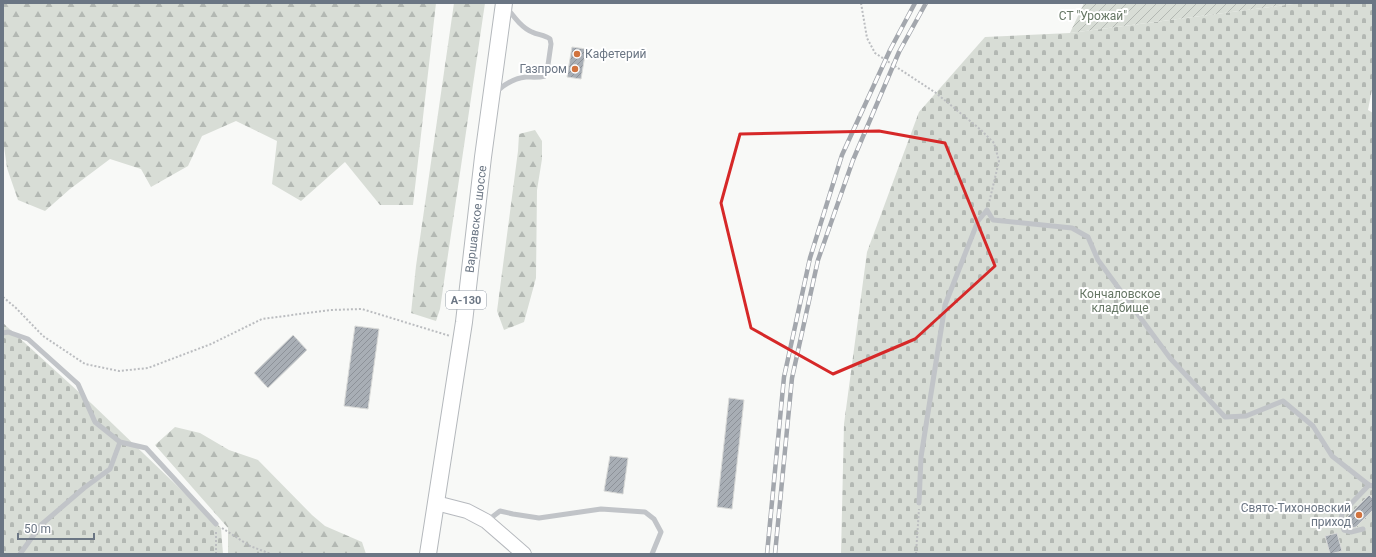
<svg xmlns="http://www.w3.org/2000/svg" width="1376" height="557" font-family="Roboto,sans-serif">
<style>
.forest{fill:url(#forest-firs)}
.cemetery{fill:url(#cemetery-stones)}
.garden{fill:url(#garden-furrows)}
.building{fill:url(#building-hatch);stroke:#dadbd9}
.lines{fill:none;stroke-linecap:round;stroke-linejoin:round}
.secondary-casing{stroke:#b6b9be;stroke-width:16}
.primary-casing{stroke:#b4b8bc;stroke-width:18}
.path{stroke:#bbbdc0;stroke-width:2;stroke-dasharray:2 2;stroke-linecap:butt}
.lane{stroke:#c1c4c8;stroke-width:5}
.secondary{stroke:#fff;stroke-width:14}
.primary{stroke:#fff;stroke-width:16}
.rail-casing{stroke:#a3a7ad;stroke-width:4.5}
.rail{stroke:#fff;stroke-width:3;stroke-dasharray:9;stroke-linecap:butt}
.marked{fill:none;stroke:#d62828;stroke-width:3;stroke-linejoin:round}
.poi-dot{fill:#d1733e;stroke:#fff;stroke-width:1.5}
.labels{text-anchor:middle;dominant-baseline:central;stroke-width:4;stroke-linejoin:round;paint-order:stroke}
.shield{fill:#fff;stroke:#979fa9;stroke-width:1}
.shield-label{font-size:11px;font-weight:bold;fill:#6b7684}
.park-label{font-size:12px;fill:#667765;stroke:#fff}
.poi-label{font-size:12px;fill:#6b7684;stroke:#fff;text-anchor:end}
.street-label{font-size:12px;fill:#6b7684;stroke:#fff}
</style>
<defs>
<pattern id="forest-firs" width="22" height="20" patternUnits="userSpaceOnUse"><rect width="22" height="20" fill="#d8ddd6"/><path d="M5 1l3.5 6h-7zM16 11l3.5 6h-7z" fill="#b3b8b3"/></pattern>
<pattern id="cemetery-stones" width="16" height="16" patternUnits="userSpaceOnUse"><rect width="16" height="16" fill="#d8ddd6"/><path d="M2 7V4a2 2 0 0 1 4 0v3zM10 15v-3a2 2 0 0 1 4 0v3z" fill="#b3b8b3"/></pattern>
<pattern id="garden-furrows" width="10" height="10" patternUnits="userSpaceOnUse"><rect width="10" height="10" fill="#d8ddd6"/><path d="M-1 1l2-2M0 10L10 0M9 11l2-2" fill="none" stroke="#b3b8b3"/></pattern>
<pattern id="building-hatch" width="6" height="6" patternUnits="userSpaceOnUse"><rect width="6" height="6" fill="#a8aeb5"/><path d="M-1 1l2-2M0 6l6-6M5 7l2-2" fill="none" stroke="#8d9299"/></pattern>
</defs>
<rect width="100%" height="100%" fill="#f8f9f7"/>
<g class="forest">
<path d="M 3,3 L 436,3 L 413,205 L 380,205 L 345,162 L 301,201 L 272,184 L 277,141 L 236,121 L 202,136 L 188,166 L 151,187 L 141,169 L 110,159 L 70,189 L 45,211 L 18,200 L 7,168 L 3,139 Z"/>
<path d="M 454,3 L 485,3 L 440,309 L 436,321 L 411,313 L 416,266 Z"/>
<path d="M 535,130 L 542,141 L 542,159 L 537,190 L 536,278 L 524,322 L 504,330 L 497,311 L 518,151 L 519,134 Z"/>
<path d="M 175,427 L 200,433 L 229,450 L 258,460 L 312,515 L 325,526 L 362,542 L 366,554 L 228,554 L 228,528 L 155,445 Z"/>
</g>
<g class="cemetery">
<path d="M 1301,3 L 1373,3 L 1373,84 L 1368,110 L 1373,113 L 1373,554 L 841,554 L 844,424 L 867,252 L 919,112 L 985,37 L 1070,33 Z"/>
<path d="M 3,323 L 92,404 L 221,528 L 223,554 L 3,554 Z"/>
</g>
<path class="garden" d="M 1084,3 L 1301,3 L 1070,33 Z"/>
<g class="building">
<path d="M 572,47 L 586,49 L 581,79 L 567,77 Z"/>
<path d="M 355,326 L 379,329 L 368,409 L 344,406 Z"/>
<path d="M 293,335 L 307,350 L 268,388 L 254,373 Z"/>
<path d="M 729,398 L 744,400 L 732,509 L 717,507 Z"/>
<path d="M 610,456 L 628,458 L 623,494 L 604,491 Z"/>
<path d="M 1369,495 L 1373,499 L 1373,510 L 1356,527 L 1352,528 L 1345,520 L 1346,518 Z"/>
<path d="M 1337,533 L 1342,551 L 1330,554 L 1325,536 Z"/>
</g>
<g class="lines">
<defs>
<path id="secondary" d="M 436,503 L 467,511 L 486,521 L 524,554"/>
<path id="primary" d="M 428,554 L 464,322 L 483,157 L 504,3"/>
</defs>
<use href="#secondary" class="secondary-casing"/>
<use href="#primary" class="primary-casing"/>
<g class="path">
<path d="M 861,3 L 867,38 L 875,53 L 936,93 L 981,130 L 994,143 L 999,161 L 989,203"/>
<path d="M 3,297 L 16,308 L 43,336 L 85,364 L 119,371 L 148,368 L 211,344 L 262,319 L 330,310 L 362,309 L 450,336"/>
<path d="M 222,528 L 250,546 L 271,554"/>
<path d="M 216,532 L 216,554"/>
<path d="M 916,554 L 919,509"/>
</g>
<g class="lane">
<path d="M 497,91 C 505,84 515,78 526,77 C 532,77 538,78 545,76 L 547,72 L 551,44 L 550,39 C 545,35 538,35 532,32 C 522,28 514,17 507,8"/>
<path d="M 3,333 L 8,332 L 28,339 L 78,384 L 95,422 L 120,442 L 146,448 L 216,524"/>
<path d="M 919,503 L 921,457 L 945,305 L 978,221 L 987,210 L 993,220 L 1072,228 L 1088,237 L 1098,260 L 1170,358 L 1225,417 L 1246,416 L 1283,401 L 1313,426 L 1332,456 L 1369,485 L 1373,486"/>
<path d="M 487,521 L 500,511 L 513,514 L 539,518 L 601,509 L 645,512 L 654,519 L 661,532 L 652,554"/>
<path d="M 1363,529 L 1351,532 L 1344,530 L 1341,522 L 1342,513 L 1369,485"/>
<path d="M 20,554 L 41,525 L 84,488 L 110,469 L 120,442"/>
</g>
<use href="#secondary" class="secondary"/>
<use href="#primary" class="primary"/>
<defs>
<g id="rail">
<path d="M 767,554 L 784,377 L 810,258 L 842,155 L 890,50 L 915,3"/>
<path d="M 775,554 L 792,378 L 818,260 L 853,160 L 899,52 L 926,3"/>
</g>
</defs>
<use href="#rail" class="rail-casing"/>
<use href="#rail" class="rail"/>
</g>
<path class="marked" d="M 879,131 L 945,143 L 995,266 L 915,339 L 833,374 L 751,328 L 721,203 L 740,134 Z"/>
<g class="poi-dot">
<circle cx="577" cy="54" r="4"/>
<circle cx="575" cy="69" r="4"/>
<circle cx="1359" cy="515" r="4"/>
</g>
<g class="labels">
<rect class="shield" x="446" y="291" width="40" height="18" rx="3"/>
<g class="shield-label">
<text x="466" y="300">А-130</text>
</g>
<g class="park-label">
<text x="1093" y="16">СТ "Урожай"</text>
<text x="1120" y="294">Кончаловское<tspan x="1120" dy="14">кладбище</tspan></text>
</g>
<g class="poi-label">
<text x="585" y="54" text-anchor="start">Кафетерий</text>
<text x="567" y="69">Газпром</text>
<text x="1351" y="508">Свято-Тихоновский<tspan x="1351" dy="14">приход</tspan></text>
</g>
<g class="street-label">
<text transform="translate(476 219) rotate(-83)">Варшавское шоссе</text>
</g>
</g>
<rect width="1376" height="557" fill="none" stroke="#6b7684" stroke-width="8"/>
<path d="M18 533v6h76v-6" fill="none" stroke="#6b7684" stroke-width="2"/>
<text x="24" y="533" font-size="12" fill="#6b7684" stroke="#ffffff" stroke-width="3" paint-order="stroke">50 m</text>
</svg>
